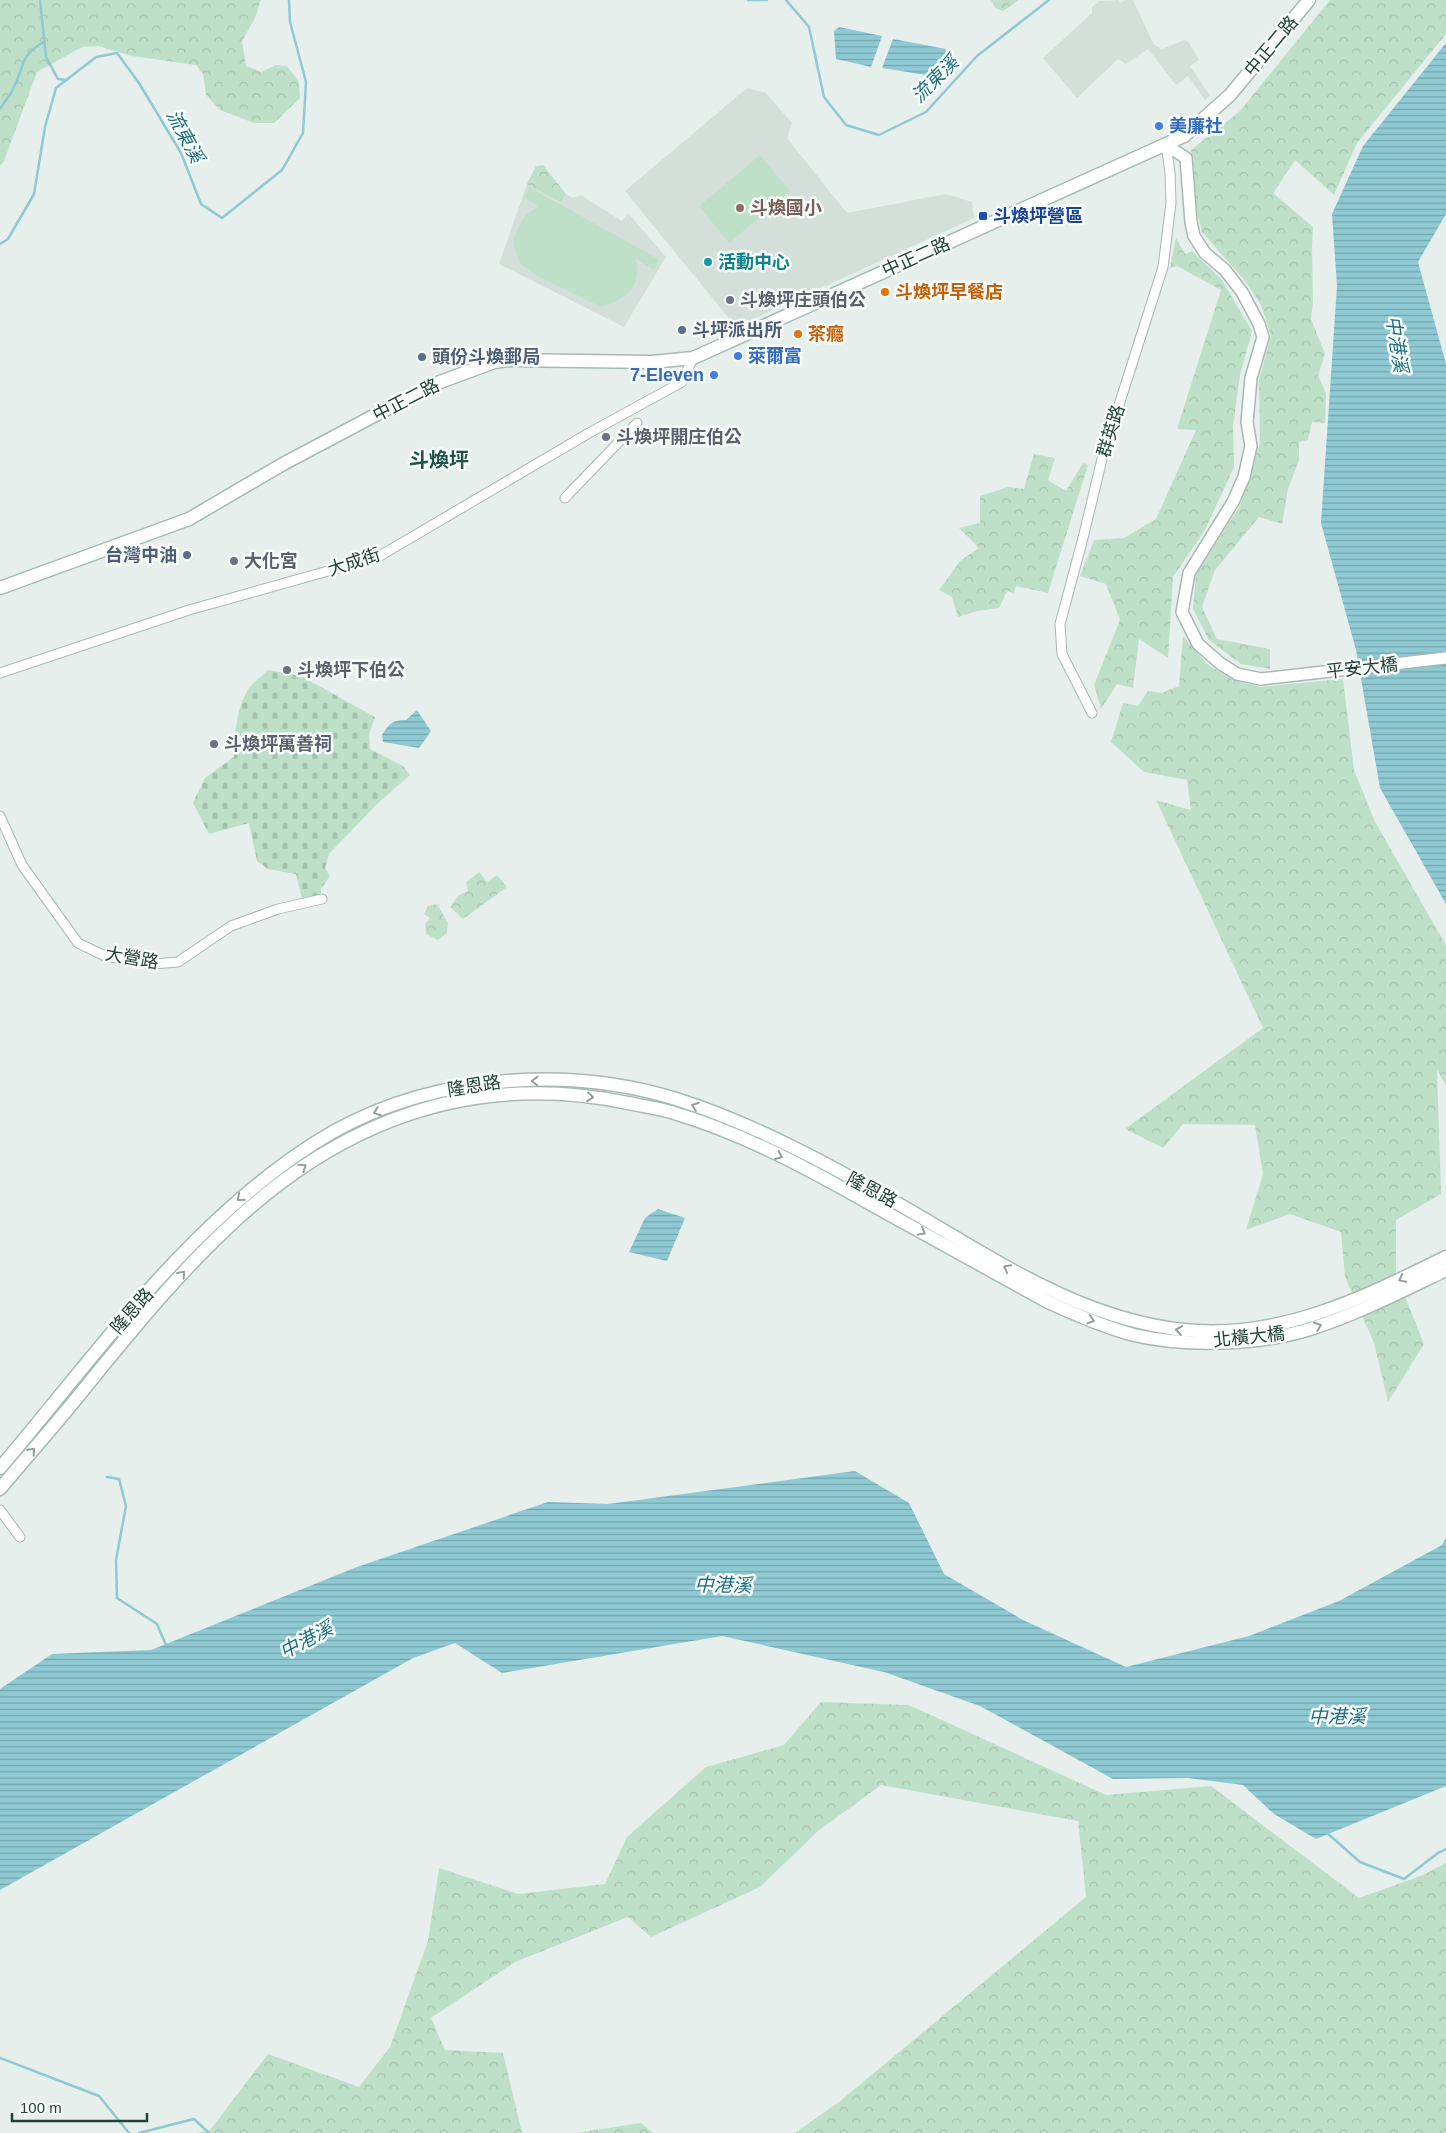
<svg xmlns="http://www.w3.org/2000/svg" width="1446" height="2133" font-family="Helvetica,'Noto Sans TC',sans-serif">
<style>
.built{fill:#d4dfda}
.grass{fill:#bfe0c8}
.forest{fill:url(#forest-crowns)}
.cemetery{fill:url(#cemetery-stones)}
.water{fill:url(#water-rules)}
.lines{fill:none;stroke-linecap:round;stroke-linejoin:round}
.stream{stroke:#8ec9d4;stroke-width:2.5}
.minor-casing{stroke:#a8b8b2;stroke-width:11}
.tertiary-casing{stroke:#a8b8b2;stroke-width:14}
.secondary-casing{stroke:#a4bbb3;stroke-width:15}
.minor{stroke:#fff;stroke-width:9}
.tertiary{stroke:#fff;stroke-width:11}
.secondary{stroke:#fff;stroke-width:12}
.oneway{stroke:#92a09c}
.shop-dot{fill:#3f7fe0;stroke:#f7fbf9;stroke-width:2}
.education-dot{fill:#8d6e63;stroke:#f7fbf9;stroke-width:2}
.transit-dot{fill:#1a4fb4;stroke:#f7fbf9;stroke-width:2}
.culture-dot{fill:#0f9aa8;stroke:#f7fbf9;stroke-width:2}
.food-dot{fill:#e8710a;stroke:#f7fbf9;stroke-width:2}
.worship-dot{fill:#6b7280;stroke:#f7fbf9;stroke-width:2}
.service-dot{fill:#5c6f8a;stroke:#f7fbf9;stroke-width:2}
.labels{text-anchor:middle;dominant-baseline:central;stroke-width:5;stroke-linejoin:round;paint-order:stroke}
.street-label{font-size:18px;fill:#24423a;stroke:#f7fbf9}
.shop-label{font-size:18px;font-weight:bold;fill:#366cbe;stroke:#f7fbf9;text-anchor:start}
.education-label{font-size:18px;font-weight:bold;fill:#785e54;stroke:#f7fbf9;text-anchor:start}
.transit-label{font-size:18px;font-weight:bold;fill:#164399;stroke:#f7fbf9;text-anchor:start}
.culture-label{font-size:18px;font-weight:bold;fill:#0d838f;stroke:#f7fbf9;text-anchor:start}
.food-label{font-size:18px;font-weight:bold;fill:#c56008;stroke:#f7fbf9;text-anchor:start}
.worship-label{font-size:18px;font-weight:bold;fill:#5b616d;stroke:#f7fbf9;text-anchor:start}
.service-label{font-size:18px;font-weight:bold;fill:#4e5e75;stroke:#f7fbf9;text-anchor:start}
.water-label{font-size:19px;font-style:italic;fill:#1c6f80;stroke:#f7fbf9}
.quarter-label{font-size:20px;font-weight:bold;fill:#1f5548;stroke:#f7fbf9}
</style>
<defs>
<pattern id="forest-crowns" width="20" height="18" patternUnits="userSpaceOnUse" patternTransform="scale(1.25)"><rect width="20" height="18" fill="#bfe0c8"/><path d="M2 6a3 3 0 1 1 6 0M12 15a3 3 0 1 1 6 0" fill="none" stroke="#a4c1ad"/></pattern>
<pattern id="cemetery-stones" width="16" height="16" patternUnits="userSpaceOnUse" patternTransform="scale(1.25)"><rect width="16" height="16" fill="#bfe0c8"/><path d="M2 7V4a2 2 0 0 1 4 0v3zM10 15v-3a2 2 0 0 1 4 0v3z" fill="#a4c1ad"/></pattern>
<pattern id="water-rules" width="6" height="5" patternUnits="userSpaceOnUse" patternTransform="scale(1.25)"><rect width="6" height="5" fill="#8ec9d4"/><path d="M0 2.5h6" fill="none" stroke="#74a5ad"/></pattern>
</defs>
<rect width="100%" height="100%" fill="#e6efeb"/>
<g class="built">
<path d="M 1119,0 L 1120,3 L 1126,0 L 1133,0 L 1154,45 L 1162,49 L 1184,40 L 1188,41 L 1199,60 L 1190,66 L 1210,96 L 1205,100 L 1188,76 L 1176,85 L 1148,49 L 1126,64 L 1118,59 L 1077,98 L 1043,58 L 1092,13 L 1092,7 L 1099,1 Z"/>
<path d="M 747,88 L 766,93 L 792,123 L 787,138 L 847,213 L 946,194 L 972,202 L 974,218 L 736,327 L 625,191 Z"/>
<path d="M 527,184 L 561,203 L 566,194 L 573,198 L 581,195 L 622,221 L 628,213 L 666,257 L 624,327 L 499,264 Z"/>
</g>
<g class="grass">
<path d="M 760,155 L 790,191 L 729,243 L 699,206 Z"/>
<path d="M 529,187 L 660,260 L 654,270 L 636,259 C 643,286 625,300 601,307 L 536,275 L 521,264 L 514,247 L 514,236 L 525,216 L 538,206 L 525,198 Z"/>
</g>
<g class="forest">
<path d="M 0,0 L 261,0 L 255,18 L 242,41 L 246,66 L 261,72 L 276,65 L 287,66 L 299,82 L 300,98 L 274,123 L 254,123 L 220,110 L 206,95 L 203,74 L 196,65 L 132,56 L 98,46 L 82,47 L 37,72 L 4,161 L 0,166 Z"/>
<path d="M 991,0 L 1019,0 L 1003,11 L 995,8 Z"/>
<path d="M 1330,0 L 1446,0 L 1446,34 L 1357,143 L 1334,195 L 1295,160 L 1273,193 L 1313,227 L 1312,247 L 1313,302 L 1311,319 L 1325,354 L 1318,376 L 1326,393 L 1325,423 L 1312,422 L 1308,440 L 1299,442 L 1299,460 L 1288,489 L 1282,524 L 1259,517 L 1215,570 L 1202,607 L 1217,639 L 1270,649 L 1270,669 L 1241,664 L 1209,640 L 1193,609 L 1196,574 L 1240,506 L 1260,443 L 1259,380 L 1271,336 L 1261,305 L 1246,282 L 1202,232 L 1195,204 L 1191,150 L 1240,111 Z"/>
<path d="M 543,165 L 566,194 L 561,203 L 527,184 L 536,166 Z"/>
<path d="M 1176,238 L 1185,254 L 1192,251 L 1222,280 L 1252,331 L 1240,375 L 1233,426 L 1234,467 L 1205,530 L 1173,577 L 1168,658 L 1139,639 L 1133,688 L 1117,684 L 1101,709 L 1094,685 L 1120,620 L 1106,584 L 1080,576 L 1094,540 L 1124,538 L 1156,519 L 1196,430 L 1177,429 L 1221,290 L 1177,266 L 1170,268 Z"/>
<path d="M 1034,454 L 1055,458 L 1048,480 L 1066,491 L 1083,463 L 1088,465 L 1048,593 L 1016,586 L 1014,593 L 1007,591 L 999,608 L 977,611 L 958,617 L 952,597 L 939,590 L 960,561 L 979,548 L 959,528 L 980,523 L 980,496 L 1008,487 L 1024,489 Z"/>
<path d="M 1183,636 L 1207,664 L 1231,679 L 1261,687 L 1343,679 L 1354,770 L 1375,822 L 1446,945 L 1446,1086 L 1437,1069 L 1441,1194 L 1396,1220 L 1396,1274 L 1424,1344 L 1388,1402 L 1374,1343 L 1345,1277 L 1341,1232 L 1290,1214 L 1246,1230 L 1263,1174 L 1255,1125 L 1183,1124 L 1163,1148 L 1125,1129 L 1263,1028 L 1156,800 L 1191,810 L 1187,780 L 1144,772 L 1111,742 L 1123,703 L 1138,706 L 1148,691 L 1162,693 L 1179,686 Z"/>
<path d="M 479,872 L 487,882 L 497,875 L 507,887 L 463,919 L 450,907 L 459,895 L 468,891 L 466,882 Z"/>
<path d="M 437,904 L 448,923 L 447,933 L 438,940 L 426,934 L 425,924 L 430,918 L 424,914 L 428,906 Z"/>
<path d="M 821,1702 L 909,1705 L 1106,1795 L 1211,1786 L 1359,1898 L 1423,1875 L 1446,1863 L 1446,2133 L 795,2133 L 839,2102 L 1086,1897 L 1078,1821 L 881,1785 L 818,1831 L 760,1887 L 651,1937 L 628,1917 L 515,1962 L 431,2018 L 445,2050 L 503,2053 L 522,2133 L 196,2133 L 210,2130 L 268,2054 L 359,2087 L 390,2047 L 428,1941 L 439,1868 L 518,1894 L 605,1884 L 627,1837 L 706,1767 L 784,1745 Z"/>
<path d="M 641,2123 L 653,2133 L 575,2133 Z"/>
</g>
<path class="cemetery" d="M 268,670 L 301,676 L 375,717 L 369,734 L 370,749 L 403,766 L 410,775 L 377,804 L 329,854 L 325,868 L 330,876 L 321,889 L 321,896 L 302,899 L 296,874 L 268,869 L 257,861 L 249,823 L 209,834 L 193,803 L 205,778 L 234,757 C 234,737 237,702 251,686 C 256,680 263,675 268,670 Z"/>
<g class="water">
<path d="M 839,27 L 882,36 L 871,67 L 836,59 L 834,31 Z"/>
<path d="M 893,39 L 946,49 L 945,61 L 926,75 L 882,68 Z"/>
<path d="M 1446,43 L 1446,214 L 1418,262 L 1446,364 L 1446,904 L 1380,788 L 1356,650 L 1321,523 L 1337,286 L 1332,214 L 1363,146 Z"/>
<path d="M 417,710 L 431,731 L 419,748 L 383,742 L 382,735 C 388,725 393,719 406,720 Z"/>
<path d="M 658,1209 L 685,1218 L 667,1261 L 629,1252 L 645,1218 Z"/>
<path d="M 855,1471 L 909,1503 L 944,1574 L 1023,1620 L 1126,1667 L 1249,1636 L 1339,1601 L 1442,1545 L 1446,1538 L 1446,1786 L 1316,1839 L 1274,1814 L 1243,1785 L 1188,1778 L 1113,1779 L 980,1706 L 884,1672 L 722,1636 L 502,1673 L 455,1643 L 413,1658 L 0,1890 L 0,1689 L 52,1654 L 151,1650 L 357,1567 L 548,1502 L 608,1504 Z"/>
</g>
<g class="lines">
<g class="stream">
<path d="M 40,0 L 46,57 L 58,79 L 66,80"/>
<path d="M 748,0 L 767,0"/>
<path d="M 786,0 L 809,27 L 824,97 L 846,125 L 879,135 L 926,112 L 977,56 L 1049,0"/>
<path d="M 0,109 C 4,102 10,96 13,89 C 26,65 17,58 45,41"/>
<path d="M 0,244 L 8,239 L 34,194 L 45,127 L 56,88 L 96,57 L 117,53 L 139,83 L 181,153 L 201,204 L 222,218 L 282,170 L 303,133 L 306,82 L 290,22 L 289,0"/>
<path d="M 107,1477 L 119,1479 L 126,1506 L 116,1560 L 117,1598 L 157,1624 L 166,1645"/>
<path d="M 1327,1833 L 1360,1862 L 1404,1879 L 1438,1853 L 1446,1849"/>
<path d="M 0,2058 L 99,2096 L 129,2133"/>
<path d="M 139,2133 L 194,2119 L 209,2133"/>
</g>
<defs>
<g id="minor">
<path d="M 565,498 L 637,423"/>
<path d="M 0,673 L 189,610 L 378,557 L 589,433 L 682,382 L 693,358"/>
<path d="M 1092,713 L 1062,654 L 1060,624 L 1083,538 L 1103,455 L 1163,267 L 1171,203 L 1170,172 L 1166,145"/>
<path d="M 0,816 L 22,865 L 78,943 L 105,956 L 153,964 L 178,962 L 231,926 L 278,909 L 322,899"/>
<path d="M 0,1510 L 20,1537"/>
</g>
<path id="tertiary" d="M 1166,145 L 1186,158 L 1191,222 L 1194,236 L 1205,253 L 1225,270 L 1242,292 L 1259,324 L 1263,337 L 1251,378 L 1247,422 L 1251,446 L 1244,477 L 1233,502 L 1189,573 L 1182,612 L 1198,644 L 1221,664 L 1237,674 L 1261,679 L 1446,658"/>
<g id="secondary">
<path d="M 0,588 L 189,519 L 283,464 L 432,385 L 494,362 L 507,360 L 652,362 L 693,358 L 1184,136 L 1230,95 L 1309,0"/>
<path d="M 0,1468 C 96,1355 186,1226 313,1144 C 416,1077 559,1063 676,1099 C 752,1123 826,1163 895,1202 C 987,1254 1076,1319 1184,1330 C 1279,1340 1363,1298 1446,1257"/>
<path d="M 0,1489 C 31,1452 63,1416 93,1378 C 138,1323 183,1268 236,1220 C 348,1117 478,1072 628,1103 C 642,1106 657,1108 671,1112 C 743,1133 811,1170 876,1207 C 933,1238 989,1270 1046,1301 C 1074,1314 1104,1327 1134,1335 C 1186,1347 1259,1345 1310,1329 C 1357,1314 1402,1291 1446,1270"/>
</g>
</defs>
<use href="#minor" class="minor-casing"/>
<use href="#tertiary" class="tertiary-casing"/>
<use href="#secondary" class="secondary-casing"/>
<use href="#minor" class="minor"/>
<use href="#tertiary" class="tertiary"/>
<use href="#secondary" class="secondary"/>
</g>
<defs><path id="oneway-chevron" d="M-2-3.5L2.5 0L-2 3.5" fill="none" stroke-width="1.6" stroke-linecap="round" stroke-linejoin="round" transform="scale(1.25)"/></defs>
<g class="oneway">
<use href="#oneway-chevron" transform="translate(535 1081) rotate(-179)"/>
<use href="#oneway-chevron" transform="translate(590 1097) rotate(6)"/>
<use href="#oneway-chevron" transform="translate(695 1106) rotate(-160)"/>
<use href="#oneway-chevron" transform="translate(377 1112) rotate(159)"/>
<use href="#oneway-chevron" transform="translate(779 1156) rotate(25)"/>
<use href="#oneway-chevron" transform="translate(303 1167) rotate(-35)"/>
<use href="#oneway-chevron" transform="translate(240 1198) rotate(140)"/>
<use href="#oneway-chevron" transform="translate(922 1232) rotate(29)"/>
<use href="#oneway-chevron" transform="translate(1007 1268) rotate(-152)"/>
<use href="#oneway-chevron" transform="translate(182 1274) rotate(-49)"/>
<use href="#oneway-chevron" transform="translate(1402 1279) rotate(154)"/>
<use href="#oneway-chevron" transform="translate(1091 1320) rotate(18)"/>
<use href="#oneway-chevron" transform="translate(1318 1326) rotate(-21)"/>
<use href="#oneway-chevron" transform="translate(1179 1330) rotate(-171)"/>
<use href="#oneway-chevron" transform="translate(32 1451) rotate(-49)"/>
</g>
<g class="shop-dot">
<circle cx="1159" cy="126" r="5"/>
<circle cx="738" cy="356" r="5"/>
<circle cx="714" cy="375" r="5"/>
</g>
<circle class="education-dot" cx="740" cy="208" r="5"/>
<rect class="transit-dot" x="978" y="211" width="10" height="10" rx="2.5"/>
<circle class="culture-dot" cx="708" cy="262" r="5"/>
<g class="food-dot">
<circle cx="885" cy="292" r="5"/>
<circle cx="798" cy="334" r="5"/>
</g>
<g class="worship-dot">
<circle cx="730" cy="300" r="5"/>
<circle cx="606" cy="437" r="5"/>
<circle cx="234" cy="561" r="5"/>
<circle cx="287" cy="670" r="5"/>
<circle cx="214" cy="744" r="5"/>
</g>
<g class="service-dot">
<circle cx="682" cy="330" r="5"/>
<circle cx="422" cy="357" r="5"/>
<circle cx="187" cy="555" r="5"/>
</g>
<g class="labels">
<g class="street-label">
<text transform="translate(1271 46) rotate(-50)">中正二路</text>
<text transform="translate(916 257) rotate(-24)">中正二路</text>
<text transform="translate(406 400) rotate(-27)">中正二路</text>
<text transform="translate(1111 431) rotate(-73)">群英路</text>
<text transform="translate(354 562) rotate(-18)">大成街</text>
<text transform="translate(1362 668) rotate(-6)">平安大橋</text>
<text transform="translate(132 958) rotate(10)">大營路</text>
<text transform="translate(474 1086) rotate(-9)">隆恩路</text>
<text transform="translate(872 1190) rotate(28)">隆恩路</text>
<text transform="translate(132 1311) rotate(-49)">隆恩路</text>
<text transform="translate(1249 1337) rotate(-6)">北橫大橋</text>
</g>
<g class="shop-label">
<text x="1169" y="126">美廉社</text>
<text x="748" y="356">萊爾富</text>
<text x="704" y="375" text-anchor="end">7-Eleven</text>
</g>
<g class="education-label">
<text x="750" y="208">斗煥國小</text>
</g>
<g class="transit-label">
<text x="993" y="216">斗煥坪營區</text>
</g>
<g class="culture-label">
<text x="718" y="262">活動中心</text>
</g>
<g class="food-label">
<text x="895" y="292">斗煥坪早餐店</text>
<text x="808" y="334">茶癮</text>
</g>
<g class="worship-label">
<text x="740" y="300">斗煥坪庄頭伯公</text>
<text x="616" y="437">斗煥坪開庄伯公</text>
<text x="244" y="561">大化宮</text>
<text x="297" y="670">斗煥坪下伯公</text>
<text x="224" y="744">斗煥坪萬善祠</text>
</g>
<g class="service-label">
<text x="692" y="330">斗坪派出所</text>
<text x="432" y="357">頭份斗煥郵局</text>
<text x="177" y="555" text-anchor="end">台灣中油</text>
</g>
<g class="water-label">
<text transform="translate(935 79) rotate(-45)">流東溪</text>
<text transform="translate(185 136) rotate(62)">流東溪</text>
<text transform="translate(1397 344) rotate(82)">中港溪</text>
<text transform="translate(723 1585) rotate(1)">中港溪</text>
<text transform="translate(306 1640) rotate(-28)">中港溪</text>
<text x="1337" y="1716">中港溪</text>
</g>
<g class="quarter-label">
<text x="439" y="460">斗煥坪</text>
</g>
</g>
<path d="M12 2113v8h135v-8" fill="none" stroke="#24423a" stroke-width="2.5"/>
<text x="20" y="2113" font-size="15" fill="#24423a" stroke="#f7fbf9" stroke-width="4" paint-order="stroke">100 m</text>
</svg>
